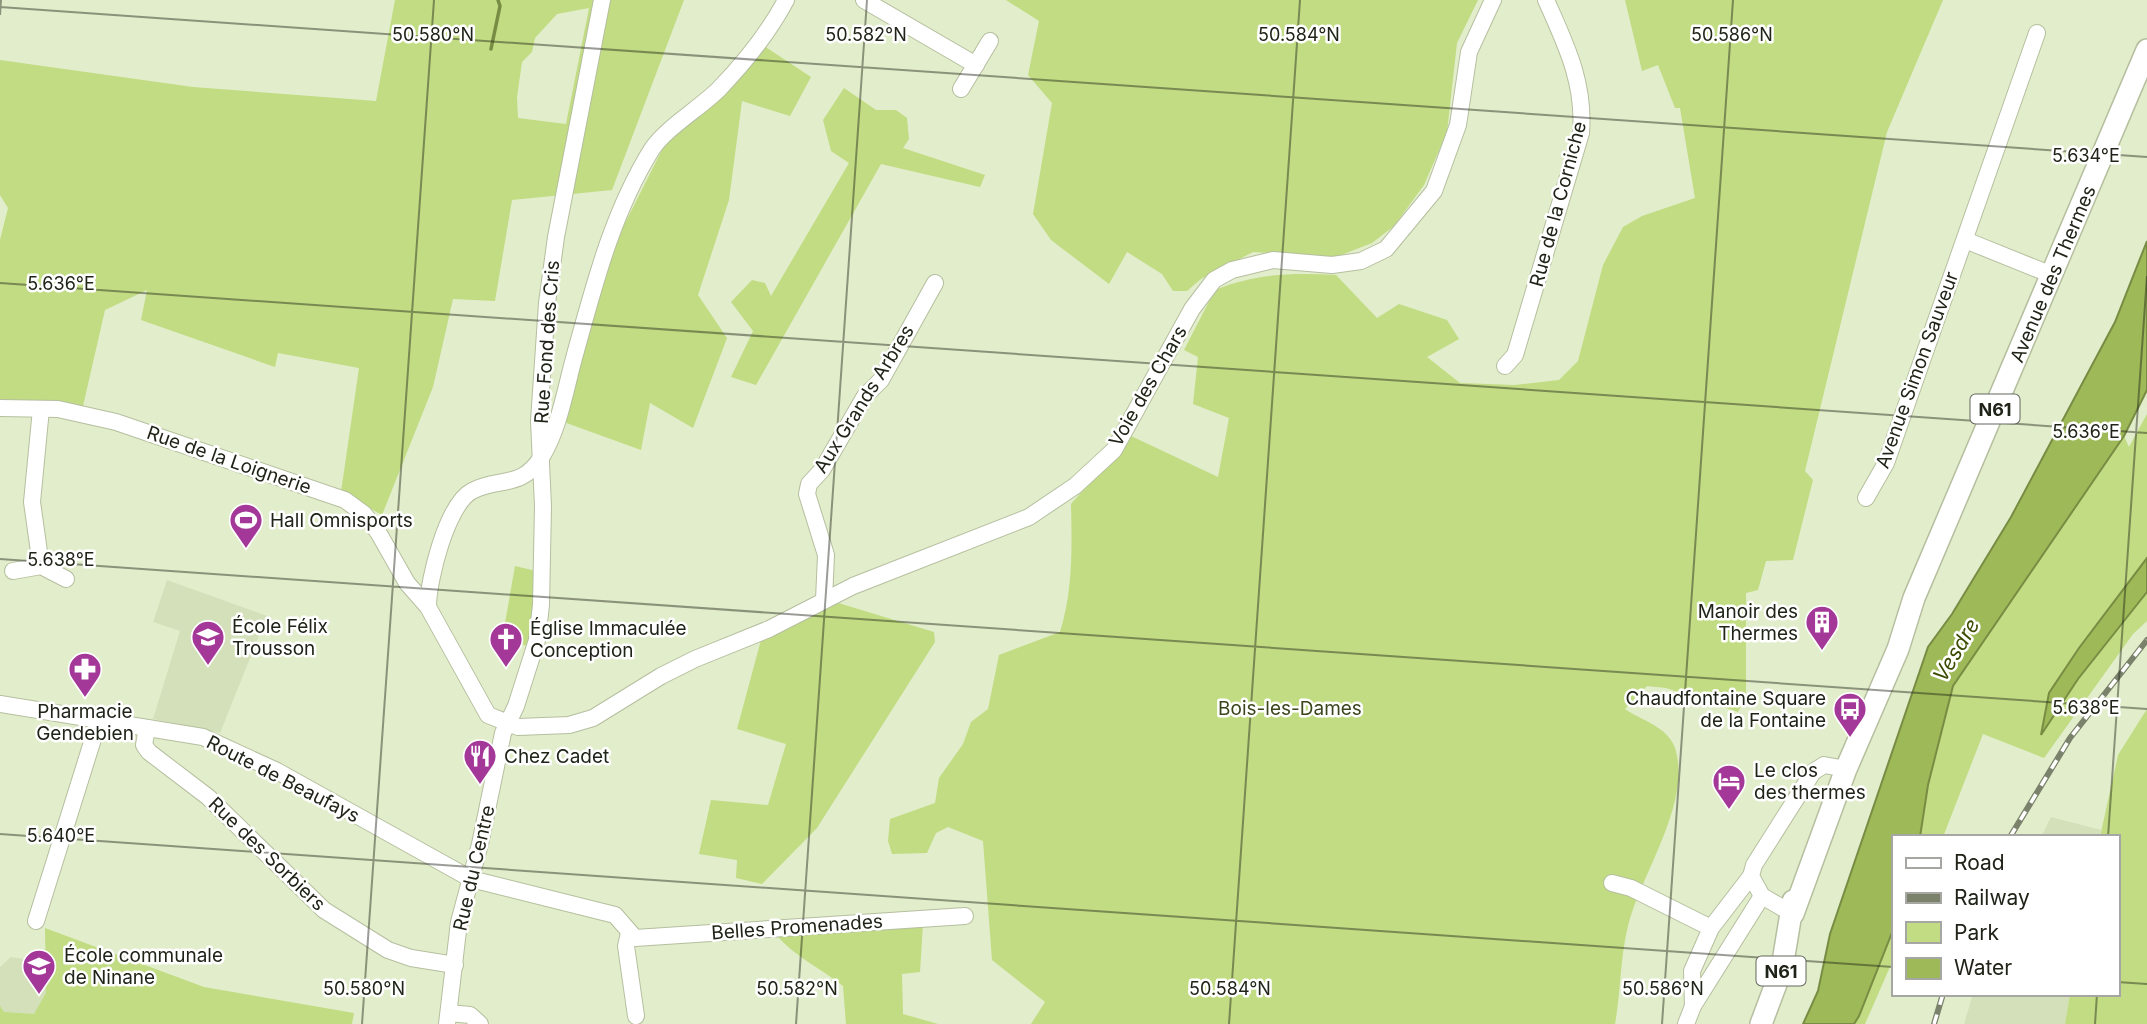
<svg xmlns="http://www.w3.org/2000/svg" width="2147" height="1024" font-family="Inter,sans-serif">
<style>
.built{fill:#d3e0b9}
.green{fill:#c1dc82;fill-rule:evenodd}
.water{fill:#9eb957;stroke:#788c44;stroke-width:2}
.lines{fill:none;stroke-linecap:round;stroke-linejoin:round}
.stream{stroke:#788c44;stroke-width:3.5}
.minor-casing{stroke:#b5bf9f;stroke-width:18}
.major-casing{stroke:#b5bf9f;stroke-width:24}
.minor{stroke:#fff;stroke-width:16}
.major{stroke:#fff;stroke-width:21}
.rail-casing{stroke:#7a826b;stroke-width:6}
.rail{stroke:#fff;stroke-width:3.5;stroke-dasharray:10;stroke-linecap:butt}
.ticks{fill:none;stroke:#202418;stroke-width:2;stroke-opacity:0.45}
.labels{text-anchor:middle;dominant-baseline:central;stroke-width:5;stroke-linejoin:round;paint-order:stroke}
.shield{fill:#fff;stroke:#63665d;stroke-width:2}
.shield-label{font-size:18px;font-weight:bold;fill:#202418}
.street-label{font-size:19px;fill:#202418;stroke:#fff}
.poi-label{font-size:19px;fill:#202418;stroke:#fff;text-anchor:start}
.park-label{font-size:19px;fill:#3a451c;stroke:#fff}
.water-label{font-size:21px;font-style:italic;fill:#3b4b00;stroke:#fff}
.ticks-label{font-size:18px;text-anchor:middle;fill:#202418;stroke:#fff;stroke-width:5;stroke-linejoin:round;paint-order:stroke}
</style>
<rect width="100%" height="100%" fill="#e2edcb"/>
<g class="built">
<path d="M 167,580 L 267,616 L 220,733 L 153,719 L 180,631 L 153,622 Z"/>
<path d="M 2051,817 L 2101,830 L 2100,837 L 2041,837 Z"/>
<path d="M 11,957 L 67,966 L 90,1024 L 0,1024 L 0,967 Z"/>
<path d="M 1973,994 L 2070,994 L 2065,1024 L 1964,1024 Z"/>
</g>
<g class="green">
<path d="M 395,0 L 684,0 L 612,190 L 512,200 L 495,301 L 453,299 L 433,387 L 382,515 L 341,492 L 359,368 L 278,353 L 275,367 L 141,320 L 147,290 L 105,310 L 83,406 L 0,400 L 0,240 L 8,208 L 0,195 L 0,60 L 193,87 L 376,101 ZM 589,8 L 566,124 L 518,118 L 517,97 L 522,62 L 532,52 L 535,38 L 557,14 Z"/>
<path d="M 1006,0 L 1478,0 L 1457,43 L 1447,132 L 1424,185 L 1394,226 L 1372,243 L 1336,257 L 1253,252 L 1201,279 L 1187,291 L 1173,291 L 1162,274 L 1127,252 L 1109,284 L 1051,240 L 1033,214 L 1052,103 L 1028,75 L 1039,21 Z"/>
<path d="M 1625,0 L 1943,0 L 1887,132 L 1805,471 L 1813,480 L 1793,560 L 1766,561 L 1758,590 L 1746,593 L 1746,697 L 1738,712 L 1666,688 L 1647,686 L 1625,709 C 1642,721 1667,726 1675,748 C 1692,801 1643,871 1629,922 C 1620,955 1621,991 1615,1024 L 1031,1024 L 1045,1002 L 992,960 L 983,841 L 948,827 L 936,833 L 927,853 L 892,854 L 888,841 L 890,819 L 935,803 L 939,778 L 963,744 L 971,722 L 988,709 L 999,655 L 1060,632 C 1073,591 1072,547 1071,504 L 1131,436 L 1218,477 L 1229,418 L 1193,404 L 1198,357 L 1184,350 L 1215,290 C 1256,273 1293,273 1336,275 L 1377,318 L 1399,304 L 1447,320 L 1459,339 L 1427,357 L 1460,383 L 1514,385 L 1559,380 L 1578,361 L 1603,265 L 1623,227 L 1642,216 L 1695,198 L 1680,108 L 1675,108 L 1658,65 L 1642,71 Z"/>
<path d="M 764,46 L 811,77 L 790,116 L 742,101 L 729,200 L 698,295 L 727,338 L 693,428 L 650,403 L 641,450 L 561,421 L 618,237 L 664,146 Z"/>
<path d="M 844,88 L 876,110 L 896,110 L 907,118 L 909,139 L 903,148 L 985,175 L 980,187 L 881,164 L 756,385 L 731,377 L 753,331 L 731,302 L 752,280 L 765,283 L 771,296 L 849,163 L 831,151 L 823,120 Z"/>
<path d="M 2147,414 L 2147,558 L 2079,648 L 2049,693 L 2042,733 L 2078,679 L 2147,592 L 2147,621 L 2133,634 L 2044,758 L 1983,734 L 1943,837 L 1920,837 L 1928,785 L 1953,686 L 2124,436 L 2129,447 Z"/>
<path d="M 515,566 L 536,571 L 535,609 L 528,646 L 502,640 Z"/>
<path d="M 835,602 L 934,632 L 935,642 L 817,828 L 762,884 L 736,878 L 737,860 L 699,854 L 711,800 L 768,805 L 786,744 L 737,729 L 761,640 Z"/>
<path d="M 2147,709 L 2147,1024 L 2065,1024 L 2070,994 L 2117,994 L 2117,837 L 2100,837 L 2118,755 Z"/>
<path d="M 923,923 L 920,972 L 902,974 L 903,1014 L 938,1024 L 846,1024 L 843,986 C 820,968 796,957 777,936 Z"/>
<path d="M 45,928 L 204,987 L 354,1013 L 352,1024 L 0,1024 L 0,1006 L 4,1012 L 34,1014 L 46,993 Z"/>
<path d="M 1893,930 L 1893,960 L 1865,1024 L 1854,1024 Z"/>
</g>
<g class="water">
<path d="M 2147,241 L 2147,390 L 2124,436 L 1953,686 L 1928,785 L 1920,837 L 1893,837 L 1893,930 L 1859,1016 L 1854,1024 L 1803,1024 L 1818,991 L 1830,934 L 1928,647 L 1952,614 L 2011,517 L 2115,322 Z"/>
<path d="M 2147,558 L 2147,592 L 2078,679 L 2041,735 L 2049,693 L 2079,648 Z"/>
</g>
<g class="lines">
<path class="stream" d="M 491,49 L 500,6 L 498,0"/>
<defs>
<g id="minor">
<path d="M 864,0 L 976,65"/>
<path d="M 961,89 L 990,41"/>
<path d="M 1965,240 L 2052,275"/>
<path d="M 1505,366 L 1515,355 L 1581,133 C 1585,83 1566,45 1546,0"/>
<path d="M 0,408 L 58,409 L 116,422 L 345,500 L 364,514 L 378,532 L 407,583 L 428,607 L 488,715 L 518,727 L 569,725 L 593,718 L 661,676 L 695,659 L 769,629 L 853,586 L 1029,517 L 1075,486 L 1114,450 L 1192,309 L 1214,280 L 1232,270 L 1273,260 L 1332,265 L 1361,261 L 1386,249 L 1434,191 L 1458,125 L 1469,52 L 1493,0"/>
<path d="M 41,409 L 32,502 L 41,566"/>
<path d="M 1866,498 L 1886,463 L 2037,33"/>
<path d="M 13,571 L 41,566 L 66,579"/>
<path d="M 824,600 L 826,555 L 807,494 L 809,484 L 822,470 L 865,396 L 881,380 L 935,283"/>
<path d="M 428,607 C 428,580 447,504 472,491 C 499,477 521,489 541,458 C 559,429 565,391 574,358 C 594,286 612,213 652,149 C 666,128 700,108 719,89 C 744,63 769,32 786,0"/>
<path d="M 0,704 L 203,737 L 277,771 L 471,879 L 615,915 L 635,938 L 965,916"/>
<path d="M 147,728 L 144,745 L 149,752 L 208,797 L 324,910 L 388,950 L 411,958 L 455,965"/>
<path d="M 1612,883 L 1631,888 L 1711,928"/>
<path d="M 1793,914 L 1762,896 L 1751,876 L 1754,865 L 1813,772 L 1824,765 L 1846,769"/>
<path d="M 36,921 L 99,720"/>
<path d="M 629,933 L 626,946 L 636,1016"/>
<path d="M 1693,1006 L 1692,971 L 1711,928 L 1751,876"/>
<path d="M 449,1013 L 470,1015 L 480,1024"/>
<path d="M 447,1024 L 459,922 L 480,844 L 503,733 L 516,706 L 537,640 L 541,605 L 543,506 L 539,421 L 547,303 L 556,237 L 602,0"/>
<path d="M 1686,1024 L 1693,1006 L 1762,896"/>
</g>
<g id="major">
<path d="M 1793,914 L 1846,769 L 1898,649 L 1914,598 L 2147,50"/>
<path d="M 1761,1024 L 1782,968 L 1793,901"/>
</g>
</defs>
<use href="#minor" class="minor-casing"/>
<use href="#major" class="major-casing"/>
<use href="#minor" class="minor"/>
<use href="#major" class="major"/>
<defs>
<g id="rail">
<path d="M 2010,837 L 2070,738 L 2147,640"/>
<path d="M 1934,1024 L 1943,994"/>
</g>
</defs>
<use href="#rail" class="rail-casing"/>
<use href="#rail" class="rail"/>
</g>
<path class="ticks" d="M 0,7 L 2147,157M 0,15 L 1,0M 0,283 L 2147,433M 0,559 L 2147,709M 0,834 L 1893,967M 2108,837 L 2147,276M 2117,982 L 2147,984M 362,1024 L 434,0M 796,1024 L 867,0M 1229,1024 L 1300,0M 1662,1024 L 1733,0M 2095,1024 L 2097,994"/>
<defs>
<symbol id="stadium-pin" viewBox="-11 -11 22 30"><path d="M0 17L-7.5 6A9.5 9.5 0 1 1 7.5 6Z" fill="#a43898" stroke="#fff"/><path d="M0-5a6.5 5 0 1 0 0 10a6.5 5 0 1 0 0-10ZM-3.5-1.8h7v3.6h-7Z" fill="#fff"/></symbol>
<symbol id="building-pin" viewBox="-11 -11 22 30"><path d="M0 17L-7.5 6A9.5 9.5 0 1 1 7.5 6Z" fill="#a43898" stroke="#fff"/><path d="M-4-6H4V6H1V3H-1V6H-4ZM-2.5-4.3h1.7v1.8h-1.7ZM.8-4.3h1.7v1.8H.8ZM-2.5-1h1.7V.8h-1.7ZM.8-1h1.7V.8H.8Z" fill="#fff"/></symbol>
<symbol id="school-pin" viewBox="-11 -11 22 30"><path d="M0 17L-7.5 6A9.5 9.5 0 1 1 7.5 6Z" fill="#a43898" stroke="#fff"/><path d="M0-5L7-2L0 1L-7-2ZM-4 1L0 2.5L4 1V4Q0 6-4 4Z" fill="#fff"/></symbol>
<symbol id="church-pin" viewBox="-11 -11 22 30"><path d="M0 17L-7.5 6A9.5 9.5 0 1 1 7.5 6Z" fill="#a43898" stroke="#fff"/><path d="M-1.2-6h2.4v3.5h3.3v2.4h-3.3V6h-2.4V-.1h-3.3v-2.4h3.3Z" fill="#fff"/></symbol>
<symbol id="pharmacy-pin" viewBox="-11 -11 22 30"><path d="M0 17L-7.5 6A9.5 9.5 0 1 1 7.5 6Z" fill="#a43898" stroke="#fff"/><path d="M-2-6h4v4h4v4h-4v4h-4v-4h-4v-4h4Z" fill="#fff"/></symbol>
<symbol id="bus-pin" viewBox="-11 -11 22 30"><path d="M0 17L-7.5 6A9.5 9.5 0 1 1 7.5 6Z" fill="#a43898" stroke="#fff"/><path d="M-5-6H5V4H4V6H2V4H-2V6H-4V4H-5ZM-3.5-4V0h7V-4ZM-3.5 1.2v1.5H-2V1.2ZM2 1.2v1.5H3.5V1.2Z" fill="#fff"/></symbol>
<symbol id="restaurant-pin" viewBox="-11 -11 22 30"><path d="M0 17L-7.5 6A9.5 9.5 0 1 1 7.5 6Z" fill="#a43898" stroke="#fff"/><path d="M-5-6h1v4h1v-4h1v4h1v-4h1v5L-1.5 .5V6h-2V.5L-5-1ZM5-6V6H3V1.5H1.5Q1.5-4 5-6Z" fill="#fff"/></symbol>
<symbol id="hotel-pin" viewBox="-11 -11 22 30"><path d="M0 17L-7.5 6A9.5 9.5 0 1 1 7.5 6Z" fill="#a43898" stroke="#fff"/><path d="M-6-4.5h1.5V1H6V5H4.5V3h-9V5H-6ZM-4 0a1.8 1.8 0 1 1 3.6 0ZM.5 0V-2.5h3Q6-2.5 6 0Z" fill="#fff"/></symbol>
</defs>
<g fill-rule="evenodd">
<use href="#stadium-pin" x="227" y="501" width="38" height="52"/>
<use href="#building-pin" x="1803" y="603" width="38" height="52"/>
<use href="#school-pin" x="189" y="618" width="38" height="52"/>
<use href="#church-pin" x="487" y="620" width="38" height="52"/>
<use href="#pharmacy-pin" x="66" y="650" width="38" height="52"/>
<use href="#bus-pin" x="1831" y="690" width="38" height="52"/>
<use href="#restaurant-pin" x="461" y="737" width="38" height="52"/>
<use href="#hotel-pin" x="1710" y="762" width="38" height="52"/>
<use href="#school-pin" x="20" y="947" width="38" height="52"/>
</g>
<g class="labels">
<g class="shield">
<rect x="1970.5" y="394.5" width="49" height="29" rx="5"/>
<rect x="1756.5" y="956.5" width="49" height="29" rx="5"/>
</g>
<g class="shield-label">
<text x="1995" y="409">N61</text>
<text x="1781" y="971">N61</text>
</g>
<g class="street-label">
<text transform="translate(1558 204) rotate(-75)">Rue de la Corniche</text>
<text transform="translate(2053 274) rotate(-67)">Avenue des Thermes</text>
<text transform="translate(547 342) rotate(-86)">Rue Fond des Cris</text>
<text transform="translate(1917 370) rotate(-70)">Avenue Simon Sauveur</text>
<text transform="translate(1148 386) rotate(-60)">Voie des Chars</text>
<text transform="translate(864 399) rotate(-58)">Aux Grands Arbres</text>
<text transform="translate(229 460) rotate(19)">Rue de la Loignerie</text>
<text transform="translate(283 779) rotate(27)">Route de Beaufays</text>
<text transform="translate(267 854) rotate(44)">Rue des Sorbiers</text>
<text transform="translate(474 868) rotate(-77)">Rue du Centre</text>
<text transform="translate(797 927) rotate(-4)">Belles Promenades</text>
</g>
<g class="poi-label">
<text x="270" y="520">Hall Omnisports</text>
<text x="1798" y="611" text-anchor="end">Manoir des<tspan x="1798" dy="22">Thermes</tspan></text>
<text x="232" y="626">École Félix<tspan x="232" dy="22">Trousson</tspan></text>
<text x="530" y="628">Église Immaculée<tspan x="530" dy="22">Conception</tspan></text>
<text x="1826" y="698" text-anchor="end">Chaudfontaine Square<tspan x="1826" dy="22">de la Fontaine</tspan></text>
<text x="85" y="711" text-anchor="middle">Pharmacie<tspan x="85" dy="22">Gendebien</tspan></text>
<text x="504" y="756">Chez Cadet</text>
<text x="1754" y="770">Le clos<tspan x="1754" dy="22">des thermes</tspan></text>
<text x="64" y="955">École communale<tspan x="64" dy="22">de Ninane</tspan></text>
</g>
<g class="park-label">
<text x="1290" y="708">Bois-les-Dames</text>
</g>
<g class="water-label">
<text transform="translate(1956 650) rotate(-59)">Vesdre</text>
</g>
</g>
<g class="ticks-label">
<text x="433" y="41">50.580°N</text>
<text x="866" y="41">50.582°N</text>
<text x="1299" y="41">50.584°N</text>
<text x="1732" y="41">50.586°N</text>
<text x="2086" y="162">5.634°E</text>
<text x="61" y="290">5.636°E</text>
<text x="2086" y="438">5.636°E</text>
<text x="61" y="566">5.638°E</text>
<text x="2086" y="714">5.638°E</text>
<text x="61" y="842">5.640°E</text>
<text x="364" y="995">50.580°N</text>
<text x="797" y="995">50.582°N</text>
<text x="1230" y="995">50.584°N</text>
<text x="1663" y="995">50.586°N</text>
</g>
<rect x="1892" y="835" width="228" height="161" fill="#ffffff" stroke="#a6a7a3" stroke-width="2"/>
<rect x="1906" y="858" width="35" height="10" fill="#ffffff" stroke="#a6a7a3" stroke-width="2"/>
<text x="1954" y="870" font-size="21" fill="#202418">Road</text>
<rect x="1906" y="893" width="35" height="10" fill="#7a826b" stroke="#a6a7a3" stroke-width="2"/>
<text x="1954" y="905" font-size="21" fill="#202418">Railway</text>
<rect x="1906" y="922" width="35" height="21" fill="#c1dc82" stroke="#a6a7a3" stroke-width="2"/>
<text x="1954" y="940" font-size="21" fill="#202418">Park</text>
<rect x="1906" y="958" width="35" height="21" fill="#9eb957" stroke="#a6a7a3" stroke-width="2"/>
<text x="1954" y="975" font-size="21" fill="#202418">Water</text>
</svg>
